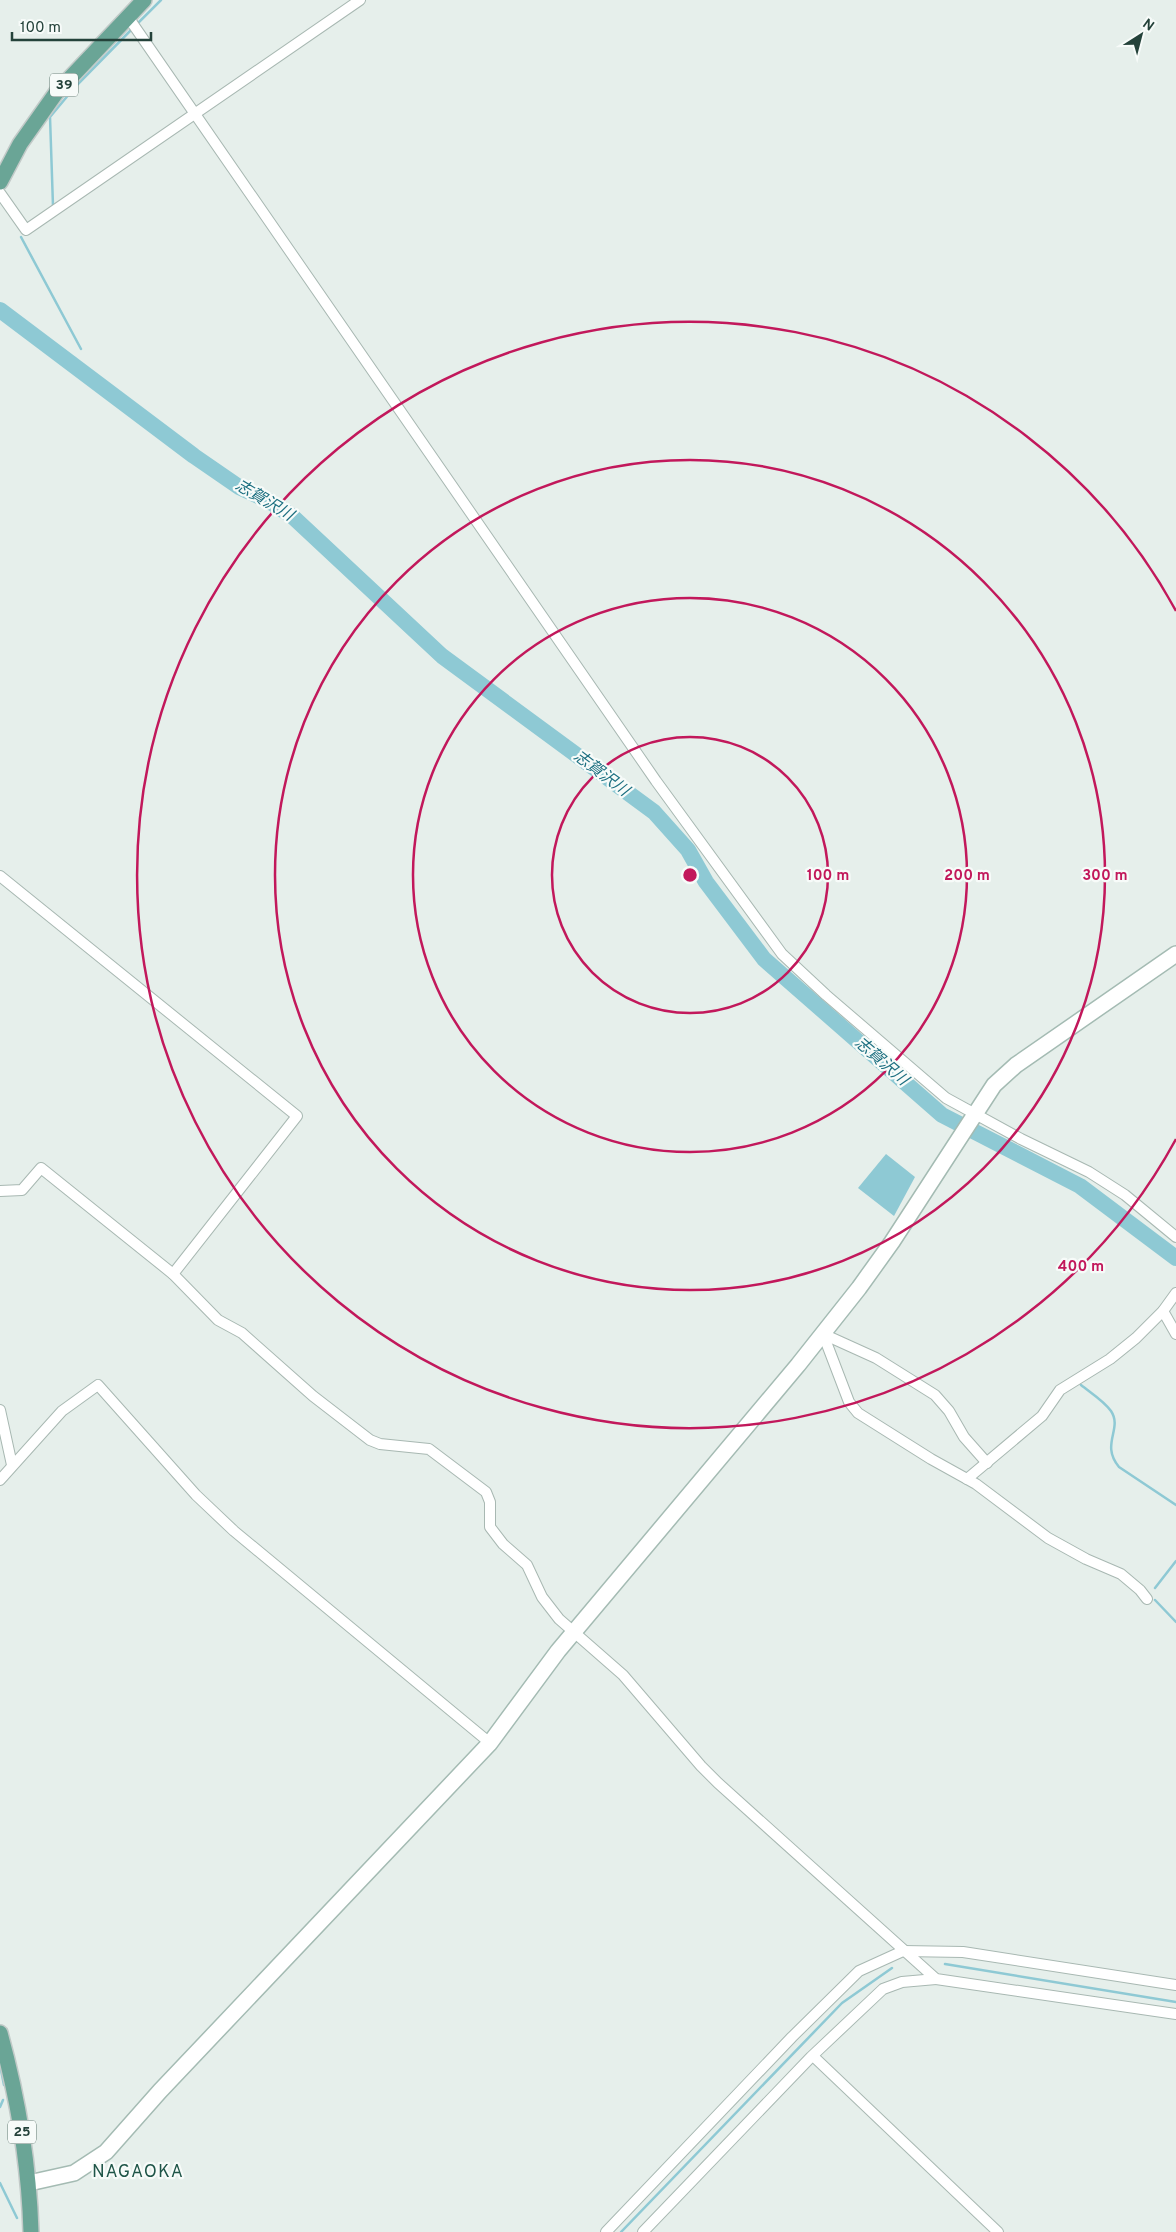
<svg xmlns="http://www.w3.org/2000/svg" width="1176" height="2232" font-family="Overpass,'Noto Sans JP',sans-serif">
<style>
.water{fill:#8ec9d4}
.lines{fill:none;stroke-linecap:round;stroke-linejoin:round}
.stream{stroke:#8ec9d4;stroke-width:2.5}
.river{stroke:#8ec9d4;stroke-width:16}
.street-casing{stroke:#a8b8b2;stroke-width:12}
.secondary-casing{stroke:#a4bbb3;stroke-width:18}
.primary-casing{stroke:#c2cac8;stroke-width:18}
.street{stroke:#fff;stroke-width:10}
.secondary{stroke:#fff;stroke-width:15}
.primary{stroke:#6aa596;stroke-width:15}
.ring{fill:none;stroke:#c2185b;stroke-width:2.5}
.labels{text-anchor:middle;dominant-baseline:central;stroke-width:4.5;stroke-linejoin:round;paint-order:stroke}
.shield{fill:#f7fbf9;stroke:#637a73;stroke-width:1}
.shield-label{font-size:14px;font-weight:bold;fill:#24423a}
.water-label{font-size:16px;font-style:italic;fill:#1c6f80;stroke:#f7fbf9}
.quarter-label{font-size:18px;letter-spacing:1px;fill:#1f5548;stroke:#f7fbf9}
.centre{fill:#c2185b;stroke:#f7fbf9;stroke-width:2.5}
.ring-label{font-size:15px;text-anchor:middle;font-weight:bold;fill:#c2185b;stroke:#f7fbf9;stroke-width:4.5;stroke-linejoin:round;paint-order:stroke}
</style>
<rect width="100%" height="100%" fill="#e6efeb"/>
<path class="water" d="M 886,1154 L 915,1177 L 894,1216 L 858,1188 Z"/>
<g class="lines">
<g class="stream">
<path d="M 139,22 L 161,0"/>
<path d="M 53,206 L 50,117 L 75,87 L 131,30"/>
<path d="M 21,237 L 81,349"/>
<path d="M 70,364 L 75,358"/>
<path d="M 1081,1385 C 1091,1393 1104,1401 1111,1411 C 1123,1429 1100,1444 1119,1467 L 1176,1505"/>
<path d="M 1155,1588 L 1176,1561"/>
<path d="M 1155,1600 L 1176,1622"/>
<path d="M 945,1964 L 1176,2002"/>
<path d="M 0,2065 L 4,2085"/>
<path d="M 0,2107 L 3,2100"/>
<path d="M 0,2183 L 17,2218"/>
<path d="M 621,2232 L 842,2003 L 892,1968"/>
</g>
<path class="river" d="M 0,310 L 194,456 L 239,487 L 269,501 L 292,516 L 442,656 L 654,812 L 688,850 L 706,882 L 764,959 L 942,1115 L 1080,1186 L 1176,1258"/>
<defs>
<g id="street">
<path d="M 128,17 L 656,781 L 782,954 L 826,995 L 946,1098 L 1021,1139 L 1089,1172 L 1125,1195 L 1176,1237"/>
<path d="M 0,193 L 26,230 L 360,0"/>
<path d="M 0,876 L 297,1116 L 173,1274"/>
<path d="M 0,1191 L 22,1190 L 41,1168 L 173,1274 L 218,1320 L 242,1333 L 313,1396 L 370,1440 L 380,1444 L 429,1449 L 486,1492 L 490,1502 L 490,1527 L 503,1544 L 527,1565 L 542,1597 L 559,1619 L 623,1675 L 701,1766 L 718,1783 L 936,1979 L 1176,2014"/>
<path d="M 1163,1311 L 1176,1334"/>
<path d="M 823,1334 L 849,1402 L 858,1413 L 931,1459 L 976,1484 L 1048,1538 L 1086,1559 L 1121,1574 L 1140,1590 L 1147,1599"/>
<path d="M 823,1334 L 876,1358 L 935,1395 L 949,1411 L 964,1437 L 987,1463"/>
<path d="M 0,1410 L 12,1465"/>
<path d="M 967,1479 L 1042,1416 L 1060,1390 L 1110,1359 L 1136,1338 L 1163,1311 L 1176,1293"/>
<path d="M 0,1480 L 62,1411 L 98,1385 L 196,1495 L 234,1531 L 490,1743"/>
<path d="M 813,2056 L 998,2232"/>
<path d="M 606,2232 L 792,2037 L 859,1971 L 903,1951 L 963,1952 L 1176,1985"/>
<path d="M 643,2232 L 811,2057 L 883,1989 L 902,1982 L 936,1979"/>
</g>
<path id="secondary" d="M 29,2183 L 74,2173 L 106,2152 L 160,2091 L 490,1743 L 558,1651 L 798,1365 L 859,1288 L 892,1242 L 994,1085 L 1016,1065 L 1176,954"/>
<g id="primary">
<path d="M 0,182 L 20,144 L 56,93 L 144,0"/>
<path d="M 0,2033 C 18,2098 29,2164 31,2232"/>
</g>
</defs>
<use href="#street" class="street-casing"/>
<use href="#secondary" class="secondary-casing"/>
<use href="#primary" class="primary-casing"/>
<use href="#street" class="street"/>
<use href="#secondary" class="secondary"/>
<use href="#primary" class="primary"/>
</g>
<g class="ring">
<circle cx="690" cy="875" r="138"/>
<circle cx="690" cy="875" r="277"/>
<circle cx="690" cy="875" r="415"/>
<path d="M1176 1139A553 553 0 1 1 1176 611"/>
</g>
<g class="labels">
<g class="shield">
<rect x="50" y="73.5" width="28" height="23" rx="4"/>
<rect x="8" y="2120.5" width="28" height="23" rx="4"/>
</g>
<g class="shield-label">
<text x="64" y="85">39</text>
<text x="22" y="2132">25</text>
</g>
<g class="water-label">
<text transform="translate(264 501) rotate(31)">志賀沢川</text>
<text transform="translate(601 774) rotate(37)">志賀沢川</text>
<text transform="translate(881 1062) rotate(41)">志賀沢川</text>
</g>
<g class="quarter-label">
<text x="138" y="2172">NAGAOKA</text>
</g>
</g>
<circle cx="690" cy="875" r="8" class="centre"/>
<g class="ring-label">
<text x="828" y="880">100 m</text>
<text x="967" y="880">200 m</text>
<text x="1105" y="880">300 m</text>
<text x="1081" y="1271">400 m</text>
</g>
<g transform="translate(1141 35) rotate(36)" stroke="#f7fbf9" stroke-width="4" paint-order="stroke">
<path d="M0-4L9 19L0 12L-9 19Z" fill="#24423a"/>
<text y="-8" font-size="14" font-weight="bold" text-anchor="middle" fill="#24423a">N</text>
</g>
<path d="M12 32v8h139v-8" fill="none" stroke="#24423a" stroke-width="2.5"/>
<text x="20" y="32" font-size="15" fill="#24423a" stroke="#f7fbf9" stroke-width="4" paint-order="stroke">100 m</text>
</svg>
